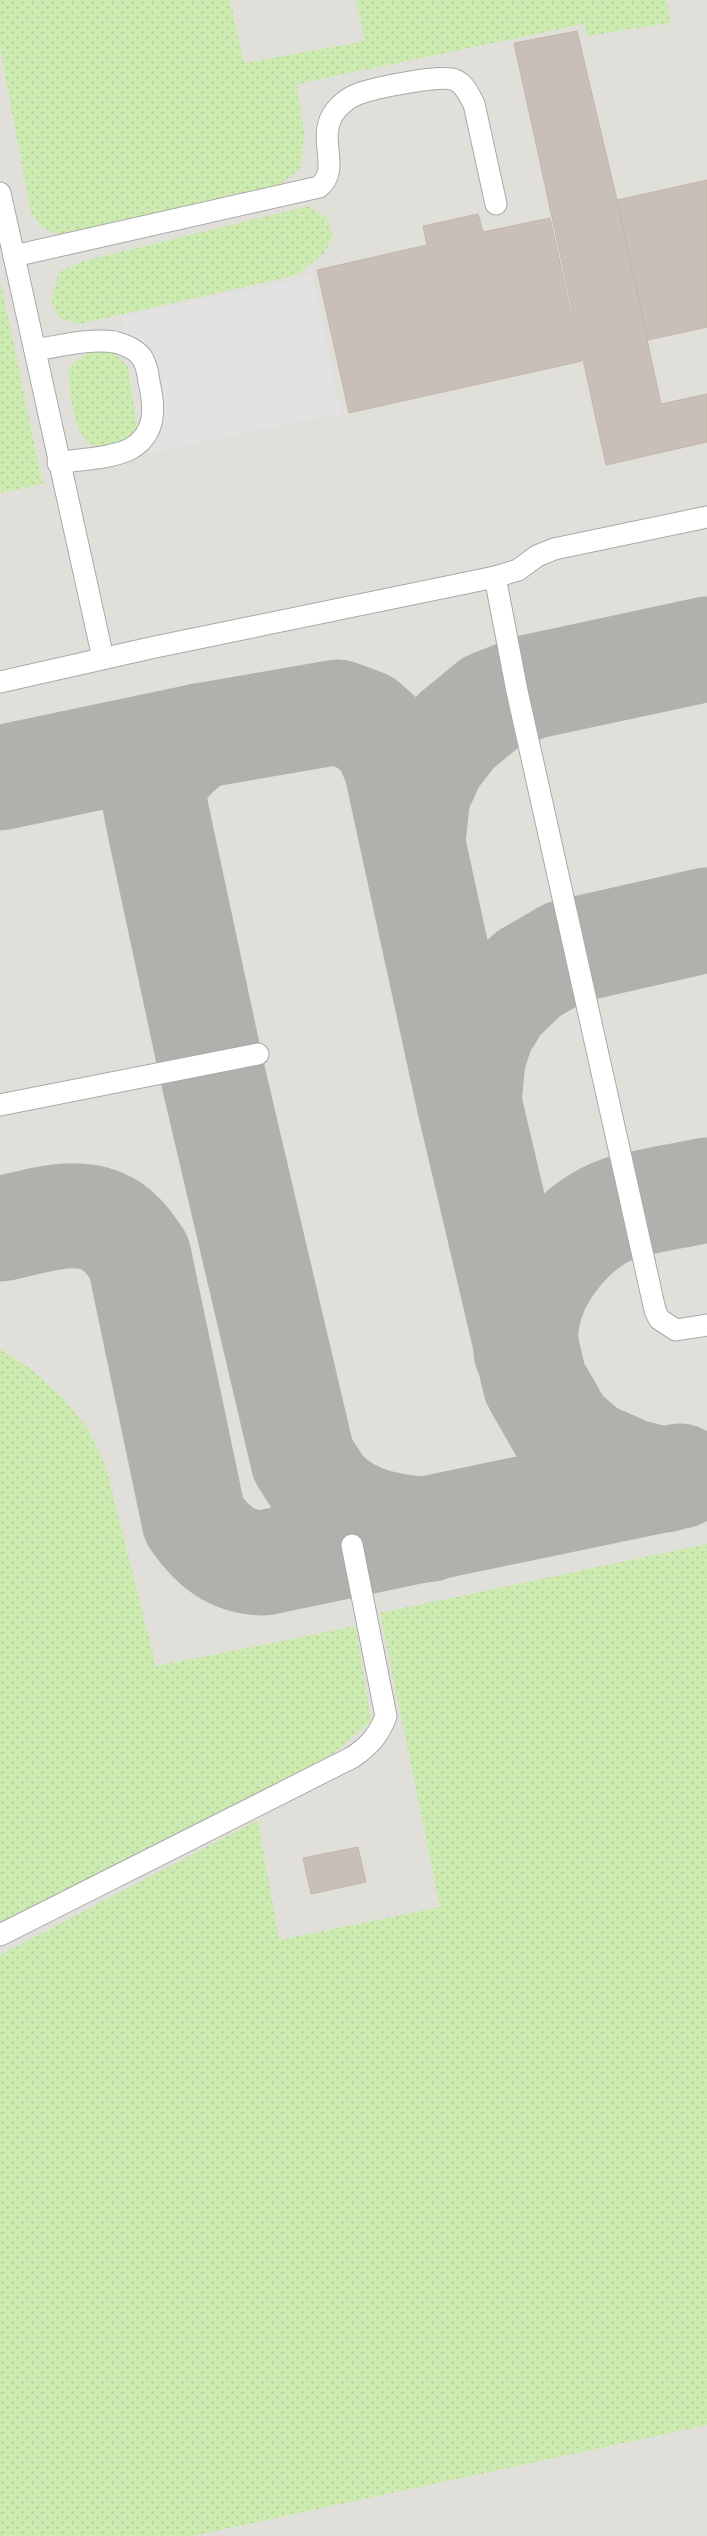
<svg xmlns="http://www.w3.org/2000/svg" width="707" height="2536" font-family="'Nunito Sans',sans-serif">
<style>
.airport{fill:#e1dfda}
.grass{fill:url(#grass-dots)}
.parking{fill:#e2e2e2}
.lines{fill:none;stroke-linecap:round;stroke-linejoin:round}
.taxiway{stroke:#b1b0ac;stroke-width:105}
.building{fill:#c7bfb8;stroke:#c4b6ab}
.lane-casing{stroke:#a9a9a9;stroke-width:23}
.lane{stroke:#fff;stroke-width:21}
</style>
<defs>
<pattern id="grass-dots" width="8" height="8" patternUnits="userSpaceOnUse" patternTransform="scale(1.25)"><rect width="8" height="8" fill="#cdebb0"/><path d="M2 2h.1M6 6h.1" fill="none" stroke="#b0c997" stroke-width="1.8" stroke-linecap="round"/></pattern>
</defs>
<rect width="100%" height="100%" fill="#f2efe9"/>
<rect class="airport" x="0" y="0" width="707" height="2536"/>
<g class="grass">
<path d="M 0,0 L 230,0 L 244,63 L 365,41 L 356,0 L 666,0 L 671,23 L 587,36 L 584,24 L 297,84 L 304,133 L 301,168 L 277,187 L 64,237 L 42,227 L 31,213 L 0,48 Z"/>
<path d="M 308,206 L 326,217 L 333,236 L 325,252 L 297,275 L 80,324 L 59,318 L 51,301 L 59,272 L 80,262 Z"/>
<path d="M 0,280 L 43,484 L 0,493 Z"/>
<path d="M 91,350 L 112,351 L 128,367 L 137,427 L 126,444 C 118,445 108,448 99,447 C 72,445 70,388 68,368 Z"/>
<path d="M 0,1349 L 32,1370 L 64,1399 L 90,1432 L 106,1467 L 156,1666 L 356,1626 L 371,1721 L 318,1767 L 0,1933 Z"/>
<path d="M 707,1544 L 707,2425 L 193,2536 L 0,2536 L 0,1955 L 258,1820 L 279,1940 L 440,1907 L 380,1613 Z"/>
</g>
<path class="parking" d="M 312,276 L 341,413 L 150,453 L 122,316 Z"/>
<g class="lines">
<g class="taxiway">
<path d="M 199,736 C 180,750 160,765 155,790 C 153,802 158,817 160,829 L 210,1063 L 303,1460 C 310,1470 317,1483 325,1492 C 353,1521 389,1526 427,1530"/>
<path d="M 0,778 L 199,736 L 338,712 L 365,722 L 385,740 L 396,766 L 469,1102 L 535,1383 L 562,1430 L 589,1453 L 630,1471 L 664,1480"/>
<path d="M 413,840 L 418,794 L 434,759 L 456,731 L 490,703 L 530,687 L 707,649"/>
<path d="M 469,1102 L 473,1059 L 482,1030 L 499,1002 L 528,974 L 566,952 L 707,920"/>
<path d="M 0,1229 C 40,1221 89,1201 122,1235 C 129,1242 134,1250 139,1257 L 194,1520 C 212,1546 231,1562 263,1563 L 680,1476"/>
<path d="M 526,1351 C 526,1341 525,1331 527,1321 C 534,1274 576,1223 621,1208 C 648,1200 679,1196 707,1190"/>
</g>
</g>
<g class="building">
<path d="M 577,31 L 617,200 L 661,404 L 707,394 L 707,442 L 606,465 L 514,43 Z"/>
<path d="M 707,180 L 707,327 L 648,340 L 617,200 Z"/>
<path d="M 478,214 L 483,232 L 550,218 L 582,361 L 349,413 L 317,270 L 427,245 L 423,226 Z"/>
<path d="M 358,1847 L 366,1882 L 311,1894 L 303,1858 Z"/>
</g>
<g class="lines">
<defs>
<g id="lane">
<path d="M 0,193 L 103,658"/>
<path d="M 14,256 L 319,187 C 341,169 318,141 332,116 C 337,107 347,98 358,94 C 374,88 441,74 455,80 C 465,84 469,95 474,104 L 496,204"/>
<path d="M 35,350 C 61,346 89,338 115,342 C 122,344 133,348 139,354 C 146,361 148,373 149,382 C 155,407 157,434 130,449 C 110,459 80,459 58,463"/>
<path d="M 495,577 L 517,691 L 655,1310 L 659,1319 L 676,1330 L 707,1325"/>
<path d="M 0,682 L 155,647 L 495,577 L 518,570 L 537,556 L 554,549 L 707,517"/>
<path d="M 0,1105 L 258,1054"/>
<path d="M 0,1935 L 353,1757 C 370,1745 379,1735 386,1716 L 352,1545"/>
</g>
</defs>
<use href="#lane" class="lane-casing"/>
<use href="#lane" class="lane"/>
</g>
</svg>
